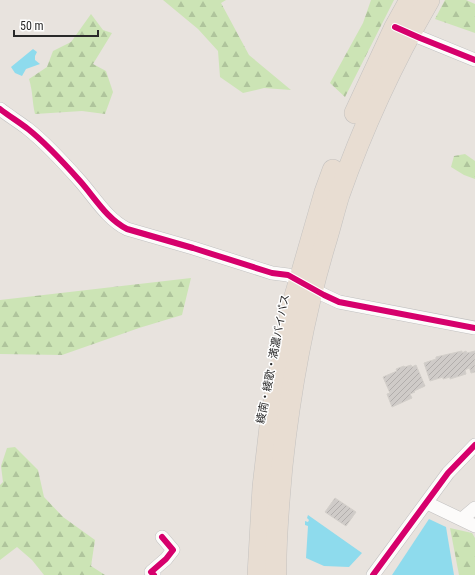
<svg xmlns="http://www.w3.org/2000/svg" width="475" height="575" font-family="'Roboto Condensed','Noto Sans JP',sans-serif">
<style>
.forest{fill:url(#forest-firs)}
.water{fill:#8edbed}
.building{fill:url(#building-hatch);stroke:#d3cfca}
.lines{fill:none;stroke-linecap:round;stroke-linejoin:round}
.minor-casing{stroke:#c1c0c0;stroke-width:14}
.trunk-casing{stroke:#c4c2c0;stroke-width:22}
.minor{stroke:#fcfbfa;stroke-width:13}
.trunk{stroke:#e8ddd2;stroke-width:21}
.cycleway-casing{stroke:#fff;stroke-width:8}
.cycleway{stroke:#d6006c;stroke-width:6}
.labels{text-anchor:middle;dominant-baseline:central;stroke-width:3;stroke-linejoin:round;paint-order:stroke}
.street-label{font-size:11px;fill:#292929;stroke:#fff}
</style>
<defs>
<pattern id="forest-firs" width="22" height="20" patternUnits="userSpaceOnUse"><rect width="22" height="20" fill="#cce4b5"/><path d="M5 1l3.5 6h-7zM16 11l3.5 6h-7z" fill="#afc49c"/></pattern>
<pattern id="building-hatch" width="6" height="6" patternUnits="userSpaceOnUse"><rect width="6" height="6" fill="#cfcbc8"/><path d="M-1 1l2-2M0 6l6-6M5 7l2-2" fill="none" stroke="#b2aeac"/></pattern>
</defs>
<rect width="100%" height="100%" fill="#e8e3de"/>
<g class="forest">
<path d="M 163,0 L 226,0 L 221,3 L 249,55 L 291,90 L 264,88 L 243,93 L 220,77 L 218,51 L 198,29 Z"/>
<path d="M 371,0 L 394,0 L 345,97 L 330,83 L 363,23 Z"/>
<path d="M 445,0 L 466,0 L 475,4 L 475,33 L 435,19 Z"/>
<path d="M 91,14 L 103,30 L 112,33 L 93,64 L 106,71 L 113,92 L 105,114 L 82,111 L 35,114 C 32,101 33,92 29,79 L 47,67 L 53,51 L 71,42 Z"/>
<path d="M 465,154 L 475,161 L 475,179 L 464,175 L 451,167 L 454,156 Z"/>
<path d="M 191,278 L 182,315 L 139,328 L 62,355 L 0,354 L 0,300 Z"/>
<path d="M 15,447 L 38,470 L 44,497 L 63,517 L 95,540 L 91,566 L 105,575 L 44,575 L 32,560 L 17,547 L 0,560 L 0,485 L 3,482 L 1,466 L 7,448 Z"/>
<path d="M 450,528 L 472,533 L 475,538 L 475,575 L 459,575 Z"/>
</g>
<g class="water">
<path d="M 33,49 L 37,52 L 35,56 L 35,60 L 40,64 L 26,69 L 22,76 L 15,73 L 11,67 Z"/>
<path d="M 308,515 L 362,553 L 349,567 L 324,566 L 306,558 L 308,526 L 305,525 L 305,521 L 308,522 L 309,520 L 307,518 Z"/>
<path d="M 429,519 L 446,527 L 454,575 L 392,575 Z"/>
</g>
<g class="building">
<path d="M 462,351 L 462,353 L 466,351 L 467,353 L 475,351 L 475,372 L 471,373 L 469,366 L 469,368 L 465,370 L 466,374 L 450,379 L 450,377 L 443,379 L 443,377 L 430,381 L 424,363 L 436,359 L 436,357 Z"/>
<path d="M 411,365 L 412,367 L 416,365 L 425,386 L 414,391 L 415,392 L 410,394 L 412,398 L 392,407 L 387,394 L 390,393 L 383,377 L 397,371 L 396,369 L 404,366 L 405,367 Z"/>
<path d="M 335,498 L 356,512 L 346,526 L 325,512 Z"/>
</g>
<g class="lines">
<defs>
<g id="minor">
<path d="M 404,31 L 475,60"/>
<path d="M 0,109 C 9,116 19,122 28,129 C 47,144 64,163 80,181 C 95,198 107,219 127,229 L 193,248 L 272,273 L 288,275 L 324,295 L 339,302 L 475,328"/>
<path d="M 427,503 L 475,526"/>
<path d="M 462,519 L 475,508"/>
<path d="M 154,575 L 151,572 L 166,559 L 173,550 L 162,537"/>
<path d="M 373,575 L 448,473 L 475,445"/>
</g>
<g id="trunk">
<path d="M 355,113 L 395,27 L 410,0"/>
<path d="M 258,575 L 263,487 L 271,418 L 293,303 L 325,192 L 333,170"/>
<path d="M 276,575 C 275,540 279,501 282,466 C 290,391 303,317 325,244 C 330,228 334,211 339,195 C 363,127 393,62 429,0"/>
</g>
</defs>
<use href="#minor" class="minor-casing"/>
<use href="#trunk" class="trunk-casing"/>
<use href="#minor" class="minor"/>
<use href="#trunk" class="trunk"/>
<defs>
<g id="cycleway">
<path d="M 395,27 L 420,38 L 475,60"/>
<path d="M 0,109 C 9,116 19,122 28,129 C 47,144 64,163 80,181 C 95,198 107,219 127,229 L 193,248 L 272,273 L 288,275 L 324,295 L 339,302 L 475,328"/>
<path d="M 154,575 L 151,572 L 166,559 L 173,550 L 162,537"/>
<path d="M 373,575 L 448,473 L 475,445"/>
</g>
</defs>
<use href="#cycleway" class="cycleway-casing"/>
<use href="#cycleway" class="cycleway"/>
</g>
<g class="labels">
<g class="street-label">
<text transform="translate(273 359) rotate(-79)">綾南・綾歌・満濃バイパス</text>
</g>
</g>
<path d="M14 30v6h84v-6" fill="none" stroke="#292929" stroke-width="2"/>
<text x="20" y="30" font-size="12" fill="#292929" stroke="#ffffff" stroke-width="3" paint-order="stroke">50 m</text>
</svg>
